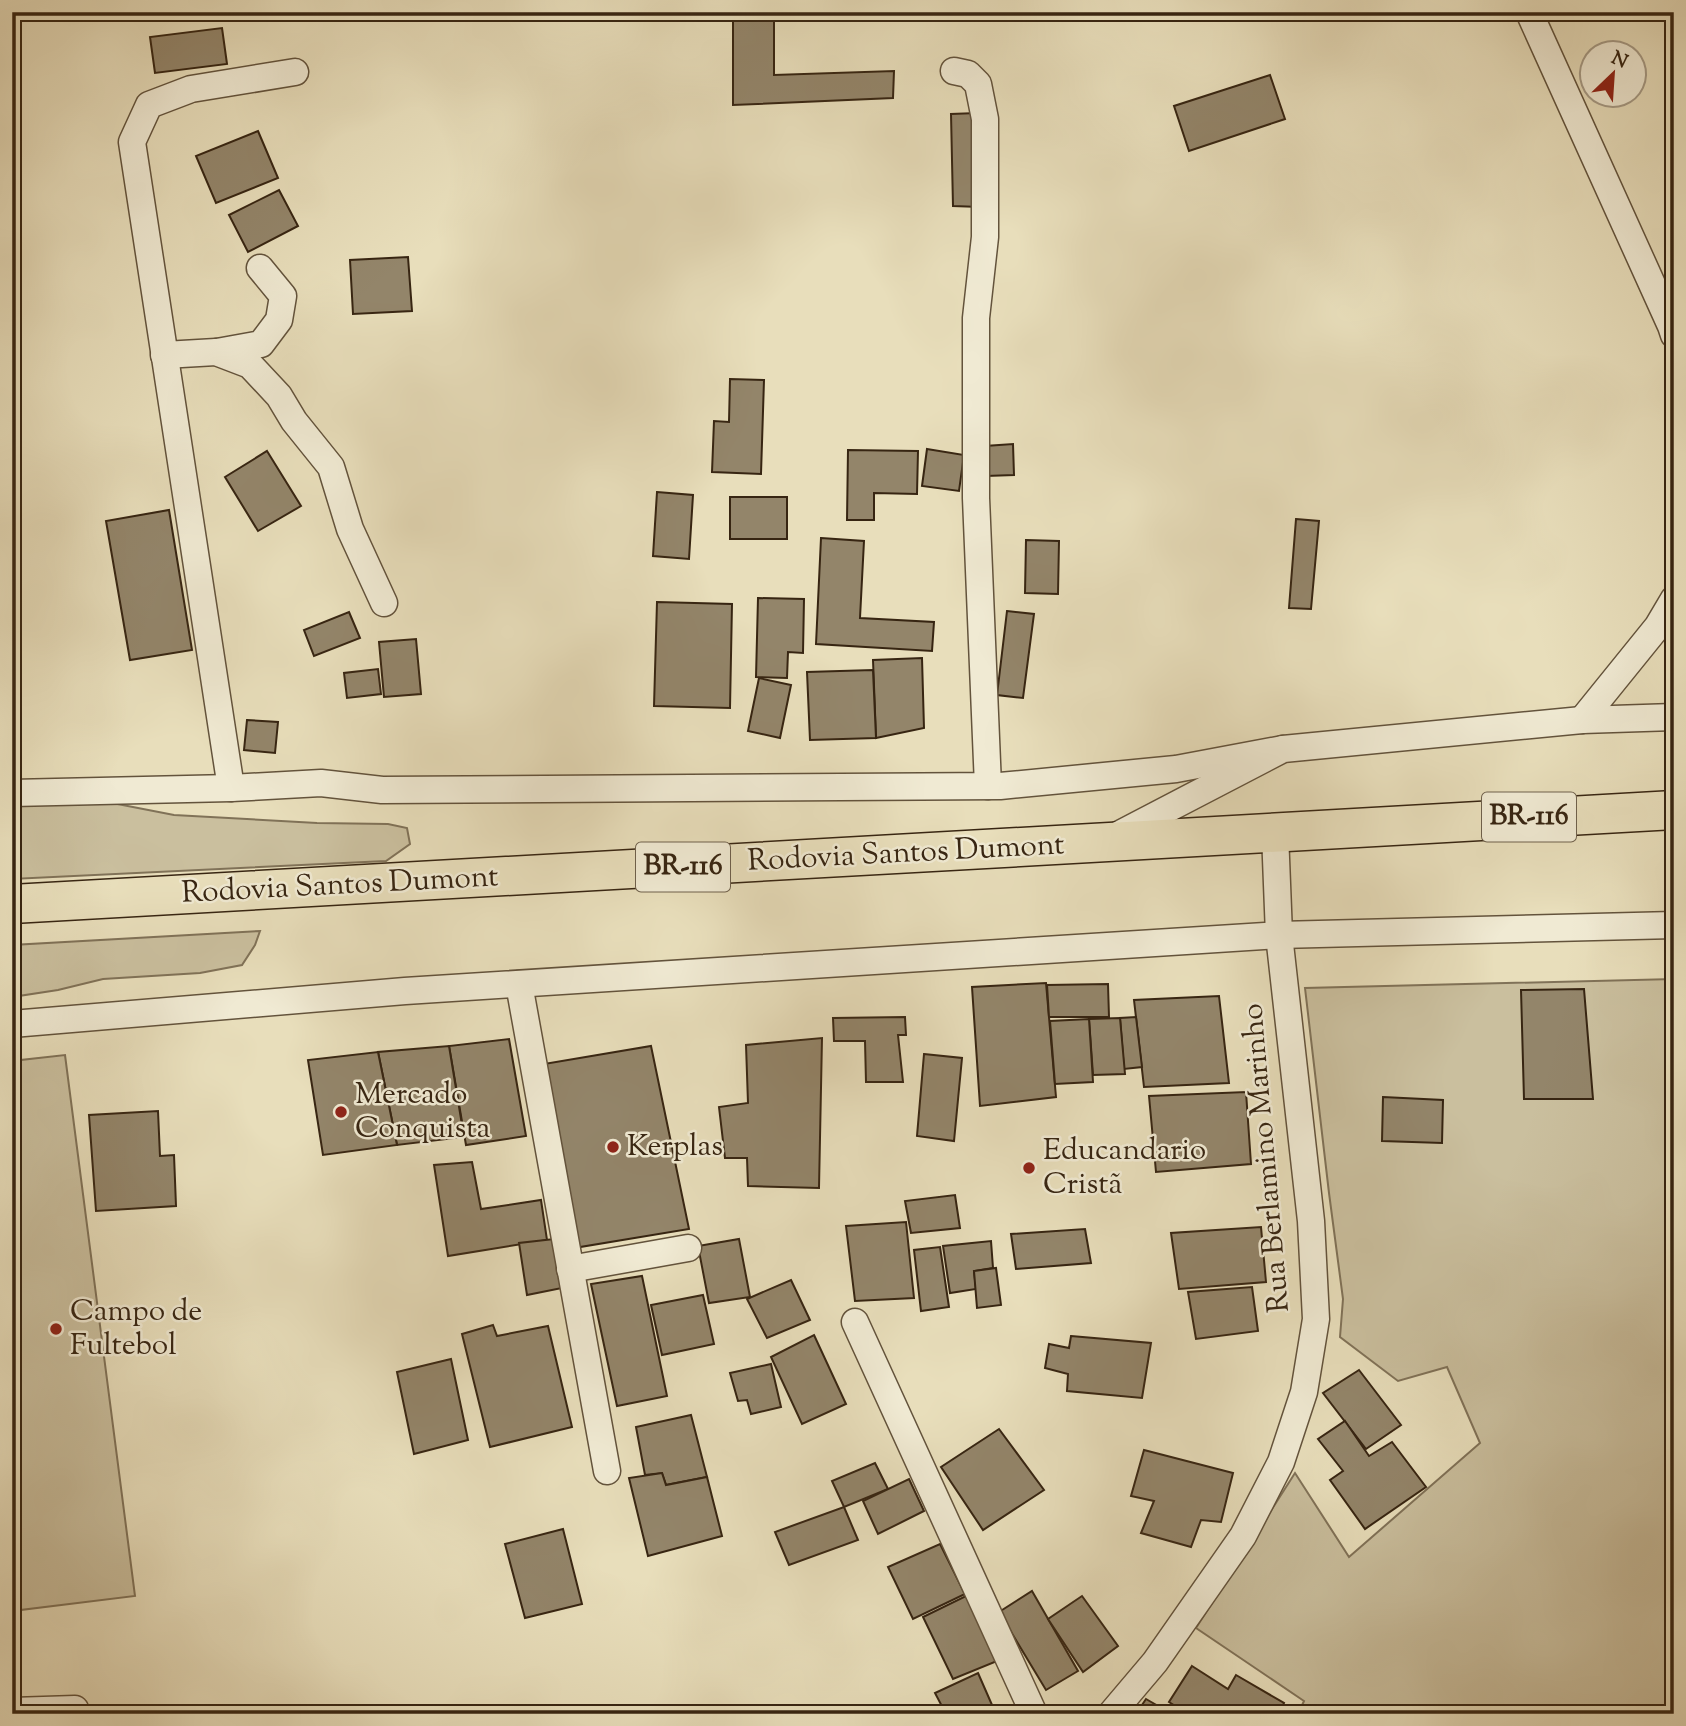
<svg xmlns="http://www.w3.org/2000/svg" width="1686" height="1726" font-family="'Sorts Mill Goudy',serif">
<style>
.green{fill:#cabf9e;stroke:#807258;stroke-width:2}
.building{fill:#93856a;stroke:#372512;stroke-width:2}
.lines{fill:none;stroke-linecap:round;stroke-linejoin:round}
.minor-casing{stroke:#63533c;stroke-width:29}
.trunk-casing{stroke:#372512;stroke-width:41}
.minor{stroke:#f0ead3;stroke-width:26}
.trunk{stroke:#e8debb;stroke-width:38}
.poi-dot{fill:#8f2418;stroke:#f0ead3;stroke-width:2.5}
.labels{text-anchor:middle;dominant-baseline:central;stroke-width:5;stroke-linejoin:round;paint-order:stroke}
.shield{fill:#f0ead3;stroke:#6e604c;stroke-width:2}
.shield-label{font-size:28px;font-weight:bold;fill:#372512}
.street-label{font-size:30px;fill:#372512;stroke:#f0ead3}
.poi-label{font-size:30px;fill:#372512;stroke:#f0ead3;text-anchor:start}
</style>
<rect width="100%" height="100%" fill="#e8debb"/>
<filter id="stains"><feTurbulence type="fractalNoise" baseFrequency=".00286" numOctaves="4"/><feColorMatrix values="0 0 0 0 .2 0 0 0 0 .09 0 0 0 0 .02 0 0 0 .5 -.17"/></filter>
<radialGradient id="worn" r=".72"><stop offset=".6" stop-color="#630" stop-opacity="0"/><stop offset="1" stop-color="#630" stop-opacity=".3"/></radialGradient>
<g class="green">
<path d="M 102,801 L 174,815 L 317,823 L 388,824 L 407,828 L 410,844 L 386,861 L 12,879 L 12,804 Z"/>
<path d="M 260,931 L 255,945 L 242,965 L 200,973 L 103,979 L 58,990 L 12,997 L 12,945 Z"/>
<path d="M 1674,979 L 1674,1714 L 1298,1714 L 1304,1701 L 1196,1628 L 1295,1473 L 1349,1557 L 1480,1443 L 1447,1367 L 1398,1381 L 1340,1337 L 1343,1299 L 1329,1193 L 1305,988 Z"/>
<path d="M 65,1055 L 135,1596 L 12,1611 L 12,1061 Z"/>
</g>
<g class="building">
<path d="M 733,12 L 774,12 L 774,75 L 894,71 L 893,98 L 733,105 Z"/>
<path d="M 222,28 L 227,64 L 155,73 L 150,37 Z"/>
<path d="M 1270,75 L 1285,119 L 1189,151 L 1174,106 Z"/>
<path d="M 977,113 L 980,207 L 953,206 L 951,114 Z"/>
<path d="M 258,131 L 278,178 L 216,203 L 196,156 Z"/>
<path d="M 279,190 L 298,226 L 248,252 L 229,215 Z"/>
<path d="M 408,257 L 412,311 L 353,314 L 350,260 Z"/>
<path d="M 730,379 L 764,380 L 761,474 L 712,472 L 714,421 L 729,422 Z"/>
<path d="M 1013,444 L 1014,475 L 986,476 L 985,446 Z"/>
<path d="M 927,449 L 964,455 L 959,491 L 922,486 Z"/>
<path d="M 848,450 L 918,451 L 917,494 L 874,493 L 874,520 L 847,520 Z"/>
<path d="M 267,451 L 301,506 L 258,531 L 225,477 Z"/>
<path d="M 657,492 L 693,495 L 689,559 L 653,556 Z"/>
<rect x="730" y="497" width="57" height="42"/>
<path d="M 169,510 L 192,650 L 130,660 L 106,521 Z"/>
<path d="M 1296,519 L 1319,521 L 1311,609 L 1289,608 Z"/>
<path d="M 821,538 L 864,541 L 860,618 L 934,622 L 932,651 L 816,644 Z"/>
<path d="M 1026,540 L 1059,541 L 1058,594 L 1025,593 Z"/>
<path d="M 758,598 L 804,599 L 803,653 L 788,652 L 787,678 L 756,677 Z"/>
<path d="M 657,602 L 732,604 L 730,708 L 654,706 Z"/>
<path d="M 1007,611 L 1034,614 L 1023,698 L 997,695 Z"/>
<path d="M 349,612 L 360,638 L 314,656 L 304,630 Z"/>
<path d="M 416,639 L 421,694 L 384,697 L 379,642 Z"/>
<path d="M 922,658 L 924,728 L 876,738 L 873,660 Z"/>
<path d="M 378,669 L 381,694 L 347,698 L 344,673 Z"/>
<path d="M 873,670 L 876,738 L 810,740 L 807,672 Z"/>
<path d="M 759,678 L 791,685 L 780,738 L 748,731 Z"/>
<path d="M 247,720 L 278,722 L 275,753 L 244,750 Z"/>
<path d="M 1046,983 L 1056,1097 L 980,1106 L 972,987 Z"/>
<path d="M 1108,984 L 1109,1017 L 1049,1017 L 1047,985 Z"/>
<path d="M 1584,989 L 1593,1099 L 1524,1099 L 1521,990 Z"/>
<path d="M 1219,996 L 1229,1083 L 1144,1087 L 1134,1000 Z"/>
<path d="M 905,1017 L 906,1035 L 898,1035 L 903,1082 L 866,1082 L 865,1041 L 834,1041 L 833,1018 Z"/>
<path d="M 1136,1017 L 1142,1067 L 1124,1069 L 1120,1018 Z"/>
<path d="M 1120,1018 L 1125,1074 L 1093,1075 L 1089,1019 Z"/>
<path d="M 1089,1019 L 1093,1082 L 1055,1084 L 1050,1021 Z"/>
<path d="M 822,1038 L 819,1188 L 748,1186 L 747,1158 L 725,1158 L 719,1107 L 748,1103 L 746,1045 Z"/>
<path d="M 509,1039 L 526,1136 L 466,1145 L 449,1046 Z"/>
<path d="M 449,1046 L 464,1137 L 397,1145 L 378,1052 Z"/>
<path d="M 651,1046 L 689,1229 L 574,1248 L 538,1065 Z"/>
<path d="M 378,1052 L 397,1145 L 323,1155 L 308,1060 Z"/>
<path d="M 924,1054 L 962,1058 L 954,1141 L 917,1136 Z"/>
<path d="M 1246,1092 L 1251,1164 L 1156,1172 L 1149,1096 Z"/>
<path d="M 1383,1097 L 1443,1100 L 1442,1143 L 1382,1141 Z"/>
<path d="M 158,1111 L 160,1156 L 174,1155 L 176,1206 L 96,1211 L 89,1115 Z"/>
<path d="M 472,1162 L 481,1209 L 541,1200 L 547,1240 L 448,1256 L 434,1165 Z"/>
<path d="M 955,1195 L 960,1228 L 911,1233 L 905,1201 Z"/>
<path d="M 906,1222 L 914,1298 L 855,1301 L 846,1226 Z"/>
<path d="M 1261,1227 L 1266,1282 L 1179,1289 L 1171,1233 Z"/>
<path d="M 1085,1229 L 1091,1263 L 1016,1269 L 1011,1234 Z"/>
<path d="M 554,1239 L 562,1288 L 527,1295 L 519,1243 Z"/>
<path d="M 739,1239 L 750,1297 L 709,1303 L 698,1246 Z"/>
<path d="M 991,1241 L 993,1268 L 974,1271 L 976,1289 L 950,1293 L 943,1246 Z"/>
<path d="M 940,1247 L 949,1307 L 921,1311 L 914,1250 Z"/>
<path d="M 996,1268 L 1001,1305 L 977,1308 L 974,1271 Z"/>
<path d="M 642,1276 L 667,1396 L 617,1406 L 591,1284 Z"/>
<path d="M 791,1280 L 810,1320 L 767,1338 L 747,1299 Z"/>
<path d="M 1252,1287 L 1258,1331 L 1196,1339 L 1188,1292 Z"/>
<path d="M 703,1295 L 714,1344 L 662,1355 L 651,1305 Z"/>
<path d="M 493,1325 L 497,1336 L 548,1326 L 572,1427 L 490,1447 L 462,1334 Z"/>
<path d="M 814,1335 L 846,1404 L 802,1424 L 771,1357 Z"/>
<path d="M 1071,1336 L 1151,1343 L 1142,1398 L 1067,1391 L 1068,1374 L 1045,1368 L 1049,1344 L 1069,1348 Z"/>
<path d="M 451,1359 L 468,1440 L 414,1454 L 397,1372 Z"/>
<path d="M 771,1364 L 781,1407 L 751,1414 L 747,1400 L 738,1401 L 730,1373 Z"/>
<path d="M 1359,1370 L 1401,1425 L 1366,1449 L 1323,1393 Z"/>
<path d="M 691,1415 L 707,1477 L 666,1485 L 662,1473 L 645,1475 L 636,1427 Z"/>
<path d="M 1345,1421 L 1369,1456 L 1392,1442 L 1426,1487 L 1365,1529 L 1330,1480 L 1343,1471 L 1318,1439 Z"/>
<path d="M 999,1429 L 1044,1490 L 983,1530 L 941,1467 Z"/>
<path d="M 1144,1450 L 1233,1473 L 1221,1522 L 1201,1520 L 1191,1547 L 1141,1533 L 1154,1501 L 1131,1496 Z"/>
<path d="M 875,1463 L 888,1489 L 844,1507 L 832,1481 Z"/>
<path d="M 662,1473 L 666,1485 L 707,1477 L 722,1536 L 648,1556 L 629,1478 Z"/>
<path d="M 909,1479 L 924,1511 L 878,1534 L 863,1501 Z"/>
<path d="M 844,1507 L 858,1540 L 789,1565 L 775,1532 Z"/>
<path d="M 563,1529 L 582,1604 L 525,1618 L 505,1544 Z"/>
<path d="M 940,1544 L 965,1594 L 913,1619 L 888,1567 Z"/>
<path d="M 1032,1591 L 1078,1671 L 1046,1690 L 999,1612 Z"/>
<path d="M 970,1594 L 1002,1659 L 953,1679 L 923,1617 Z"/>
<path d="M 1082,1596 L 1118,1646 L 1083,1672 L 1048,1619 Z"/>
<path d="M 1192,1666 L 1228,1689 L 1236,1675 L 1284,1703 L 1279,1714 L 1188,1714 L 1169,1702 Z"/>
<path d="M 978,1673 L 996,1714 L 946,1714 L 935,1693 Z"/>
<path d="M 1146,1699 L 1172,1714 L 1136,1714 Z"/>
</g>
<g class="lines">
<defs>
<g id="minor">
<path d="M 1529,12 L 1671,326 L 1674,335"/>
<path d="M 954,71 L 968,74 L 978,84 L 985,119 L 985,237 L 976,318 L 976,498 L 988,786"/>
<path d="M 217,352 L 261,344 L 279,320 L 283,296 L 260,268"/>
<path d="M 164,355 L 216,352 L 250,365 L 279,396 L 294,421 L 331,467 L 350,529 L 384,603"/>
<path d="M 1582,720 L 1658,626 L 1674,599"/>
<path d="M 231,788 L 132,142 L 149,105 L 191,89 L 295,72"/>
<path d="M 12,793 L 231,788 L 321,783 L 382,790 L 1000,786 L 1176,769 L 1283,749"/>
<path d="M 1114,837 L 1283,749 L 1582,720 L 1674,717"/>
<path d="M 519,984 L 607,1471"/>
<path d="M 12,1024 L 405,991 L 1279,935 L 1674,925"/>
<path d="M 570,1269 L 688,1248"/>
<path d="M 855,1322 L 1034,1714"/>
<path d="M 12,1711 L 75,1709"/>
<path d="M 1111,1714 L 1155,1662 L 1243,1536 L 1281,1462 L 1304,1392 L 1316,1319 L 1311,1221 L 1279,935 L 1275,833"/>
</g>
<path id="trunk" d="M 12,904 L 1674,810"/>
</defs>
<use href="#minor" class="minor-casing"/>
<use href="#trunk" class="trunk-casing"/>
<use href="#minor" class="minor"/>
<use href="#trunk" class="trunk"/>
</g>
<g class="poi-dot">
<circle cx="341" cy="1112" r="7"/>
<circle cx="613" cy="1147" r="7"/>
<circle cx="1029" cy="1168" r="7"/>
<circle cx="56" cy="1329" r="7"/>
</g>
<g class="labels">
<g class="shield">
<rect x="1482" y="792.5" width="94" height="49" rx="5"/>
<rect x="636" y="842.5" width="94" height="49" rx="5"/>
</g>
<g class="shield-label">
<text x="1529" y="817">BR-116</text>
<text x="683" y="867">BR-116</text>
</g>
<g class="street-label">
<text transform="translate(906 854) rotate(-3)">Rodovia Santos Dumont</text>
<text transform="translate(340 886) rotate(-3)">Rodovia Santos Dumont</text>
<text transform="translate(1267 1158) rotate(-95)">Rua Berlamino Marinho</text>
</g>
<g class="poi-label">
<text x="355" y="1095">Mercado<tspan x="355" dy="34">Conquista</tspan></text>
<text x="627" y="1147">Kerplas</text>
<text x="1043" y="1151">Educandario<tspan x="1043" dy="34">Cristã</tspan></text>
<text x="70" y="1312">Campo de<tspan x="70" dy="34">Fultebol</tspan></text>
</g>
</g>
<rect width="1686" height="1726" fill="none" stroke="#e8debb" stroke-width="42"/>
<rect x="14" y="14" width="1658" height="1698" fill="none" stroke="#372512" stroke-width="3.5"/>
<rect x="21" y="21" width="1644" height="1684" fill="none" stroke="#372512" stroke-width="2"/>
<g transform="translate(1613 74) rotate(25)"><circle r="33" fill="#f0ead3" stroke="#a69b86" stroke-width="2"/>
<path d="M0-5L12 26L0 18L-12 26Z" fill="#8f2418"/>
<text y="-10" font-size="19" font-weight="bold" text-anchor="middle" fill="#372512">N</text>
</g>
<rect width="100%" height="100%" filter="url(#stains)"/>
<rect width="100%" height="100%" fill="url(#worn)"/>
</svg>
